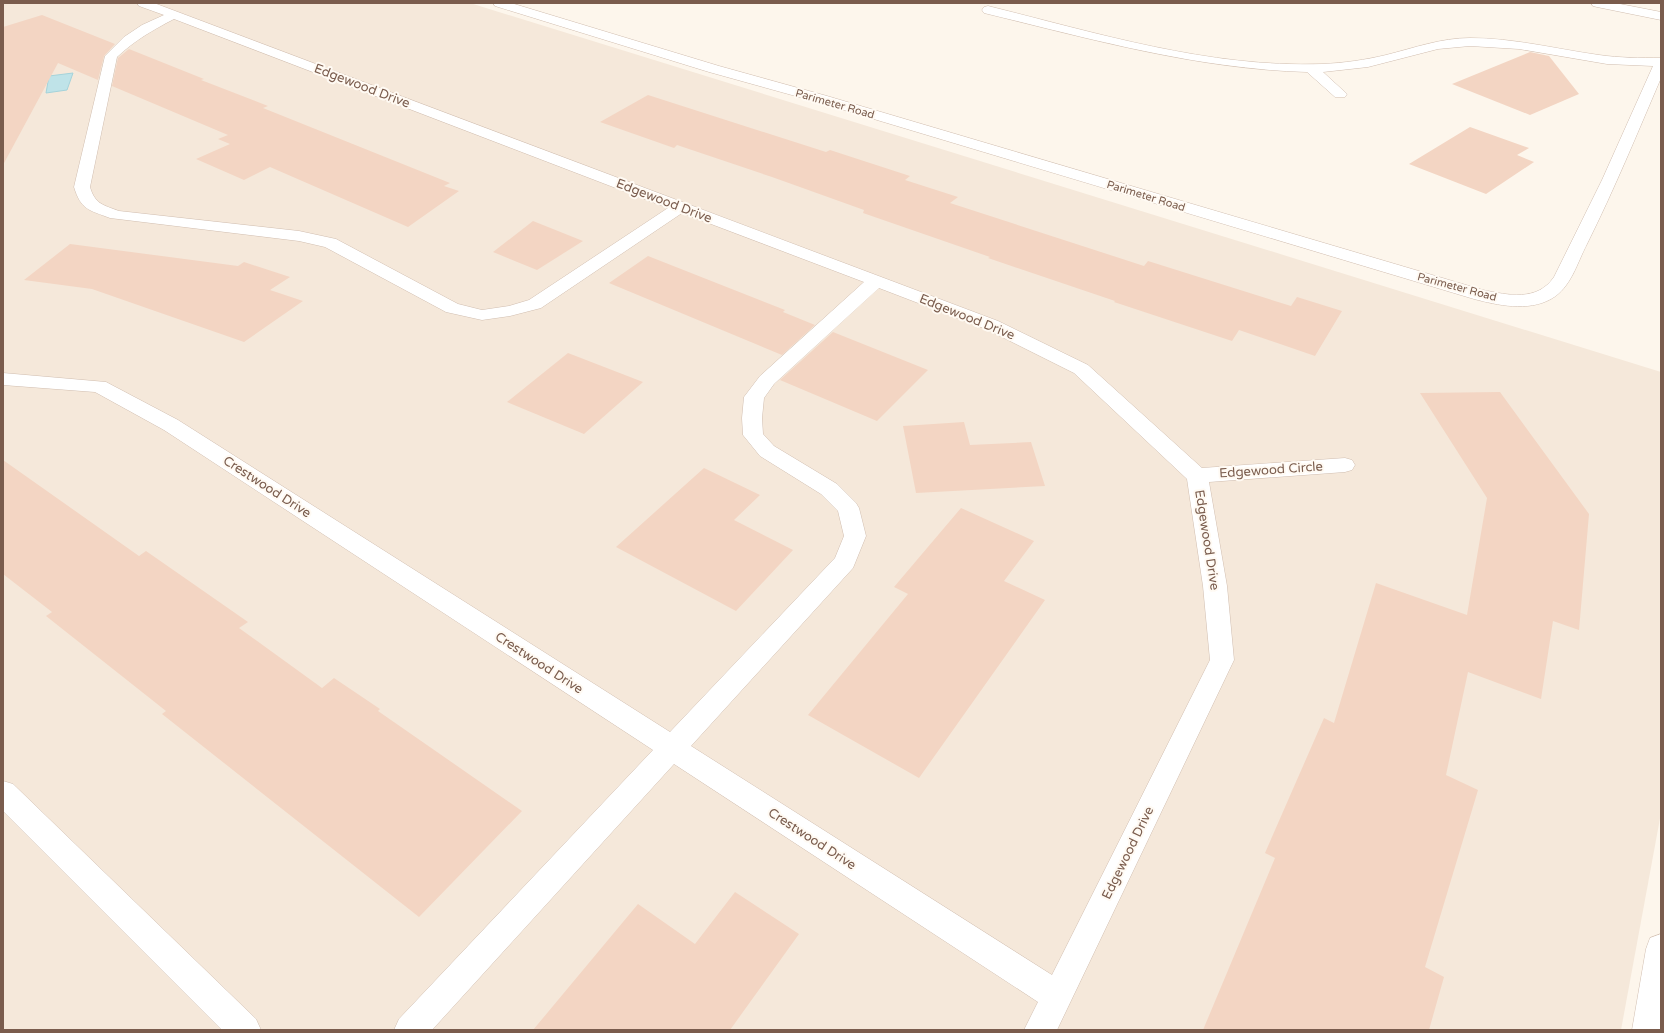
<svg xmlns="http://www.w3.org/2000/svg" width="1664" height="1033" font-family="'Varela Round',sans-serif">
<style>
.residential{fill:#f5e8da}
.water{fill:#bfe3e8;stroke:#a5d3da}
.building{fill:#f3d5c3}
.lines{fill:none;stroke-linecap:round;stroke-linejoin:round}
.minor-casing{stroke:#d1beb0;stroke-width:1}
.minor{fill:#fff;fill-rule:evenodd}
.labels{text-anchor:middle;dominant-baseline:central;stroke-width:4;stroke-linejoin:round;paint-order:stroke}
.far-street-label{font-size:11px;fill:#7a5c4d;stroke:#fffaf3}
.street-label{font-size:13px;fill:#7a5c4d;stroke:#fffaf3}
</style>
<rect width="100%" height="100%" fill="#fdf6ec"/>
<path class="residential" d="M 3,3 L 470,3 L 1661,372 L 1661,813 L 1621,1030 L 3,1030 Z"/>
<path class="water" d="M 73,73 L 67,90 L 46,93 L 49,76 Z"/>
<g class="building">
<path d="M 42,15 L 115,44 L 104,56 L 98,80 L 58,63 L 3,165 L 3,27 Z"/>
<path d="M 129,49 L 204,79 L 201,80 L 268,106 L 263,108 L 450,183 L 444,186 L 459,191 L 408,227 L 270,167 L 244,180 L 196,159 L 230,144 L 218,139 L 228,135 L 112,86 L 118,58 Z"/>
<path d="M 1530,52 L 1549,56 L 1579,94 L 1530,115 L 1452,84 Z"/>
<path d="M 648,95 L 826,152 L 830,150 L 910,176 L 905,180 L 958,197 L 950,203 L 1144,266 L 1148,261 L 1291,306 L 1297,297 L 1342,311 L 1315,356 L 1239,330 L 1232,341 L 1114,302 L 1115,301 L 988,258 L 990,257 L 863,213 L 864,210 L 772,177 L 677,145 L 674,148 L 600,122 Z"/>
<path d="M 1470,127 L 1529,148 L 1517,155 L 1534,162 L 1486,194 L 1409,164 Z"/>
<path d="M 533,221 L 583,241 L 537,270 L 493,252 Z"/>
<path d="M 70,244 L 238,266 L 244,262 L 290,277 L 270,290 L 303,301 L 244,342 L 92,289 L 24,280 Z"/>
<path d="M 648,256 L 785,310 L 783,312 L 815,325 L 782,355 L 609,283 Z"/>
<path d="M 833,332 L 928,370 L 877,421 L 780,380 Z"/>
<path d="M 568,353 L 643,382 L 584,434 L 507,402 Z"/>
<path d="M 1500,392 L 1589,514 L 1579,630 L 1553,621 L 1541,699 L 1468,672 L 1446,775 L 1478,790 L 1425,967 L 1444,977 L 1429,1030 L 1203,1030 L 1275,858 L 1265,853 L 1324,718 L 1334,723 L 1376,583 L 1467,615 L 1487,498 L 1420,393 Z"/>
<path d="M 964,422 L 970,445 L 1031,442 L 1045,486 L 916,493 L 903,426 Z"/>
<path d="M 3,460 L 139,556 L 146,551 L 248,622 L 239,628 L 322,688 L 334,678 L 380,709 L 378,711 L 522,811 L 419,917 L 162,714 L 166,711 L 46,616 L 52,612 L 3,574 Z"/>
<path d="M 704,468 L 760,495 L 734,520 L 793,550 L 736,611 L 616,547 Z"/>
<path d="M 961,508 L 1034,541 L 1004,581 L 1045,600 L 919,778 L 808,715 L 908,594 L 894,587 Z"/>
<path d="M 735,892 L 799,934 L 730,1030 L 533,1030 L 638,904 L 695,944 Z"/>
</g>
<g class="lines">
<defs>
<g id="minor">
<path d="M 137,3 L 154,3 L 998,321 L 1088,365 L 1202,468 L 1345,458 L 1352,460 L 1355,465 L 1352,470 L 1345,472 L 1209,482 L 1227,586 L 1234,660 L 1057,1030 L 1024,1030 L 1038,1002 L 674,764 L 432,1030 L 394,1030 L 399,1019 L 653,750 L 164,430 L 95,392 L 3,385 L 3,373 L 106,382 L 178,420 L 670,732 L 835,558 L 844,536 L 838,511 L 821,494 L 760,456 L 743,435 L 742,418 L 744,397 L 760,376 L 864,282 L 682,213 L 541,308 L 510,316 L 482,320 L 446,312 L 325,247 L 299,241 L 110,218 C 89,210 81,210 74,187 L 105,56 L 124,37 L 142,25 L 164,15 L 139,6 ZM 174,19 L 668,208 L 529,300 L 509,306 L 482,310 L 458,304 L 336,239 L 299,231 L 119,211 C 103,205 95,204 90,187 L 117,57 C 135,40 153,30 174,19 ZM 879,288 L 986,329 L 1074,373 L 1187,479 L 1203,586 L 1210,660 L 1052,975 L 691,746 L 853,568 L 866,536 L 859,508 L 856,503 L 837,484 L 774,446 L 763,434 L 762,418 L 764,398 L 774,384 Z"/>
<path d="M 493,3 L 511,3 L 719,66 L 827,96 L 1483,290 C 1508,295 1537,302 1554,277 L 1602,180 L 1653,66 L 1607,64 L 1519,49 L 1470,46 L 1438,49 L 1368,67 L 1323,72 L 1347,94 L 1345,97 L 1335,97 L 1307,72 C 1197,69 1091,39 984,13 L 982,10 L 984,7 L 988,6 C 1097,33 1209,68 1322,64 C 1344,63 1365,60 1386,55 C 1414,48 1441,38 1470,38 C 1514,38 1556,49 1599,55 C 1620,58 1640,58 1661,58 L 1661,78 C 1637,134 1614,190 1587,244 C 1577,263 1571,288 1551,299 C 1528,312 1497,305 1474,299 L 817,102 L 709,72 L 495,6 Z"/>
<path d="M 1591,3 L 1615,3 L 1661,12 L 1661,20 L 1597,7 L 1593,6 Z"/>
<path d="M 3,781 L 13,784 L 256,1019 L 261,1030 L 222,1030 L 3,811 Z"/>
<path d="M 1661,934 L 1661,1030 L 1632,1030 L 1646,949 L 1650,938 Z"/>
</g>
</defs>
<use href="#minor" class="minor-casing"/>
<use href="#minor" class="minor"/>
</g>
<g class="labels">
<g class="far-street-label">
<text transform="translate(835 104) rotate(16)">Parimeter Road</text>
<text transform="translate(1146 196) rotate(17)">Parimeter Road</text>
<text transform="translate(1457 287) rotate(15)">Parimeter Road</text>
</g>
<g class="street-label">
<text transform="translate(362 86) rotate(21)">Edgewood Drive</text>
<text transform="translate(664 201) rotate(21)">Edgewood Drive</text>
<text transform="translate(967 317) rotate(22)">Edgewood Drive</text>
<text transform="translate(1271 470) rotate(-4)">Edgewood Circle</text>
<text transform="translate(267 487) rotate(33)">Crestwood Drive</text>
<text transform="translate(1207 540) rotate(81)">Edgewood Drive</text>
<text transform="translate(539 663) rotate(33)">Crestwood Drive</text>
<text transform="translate(812 839) rotate(33)">Crestwood Drive</text>
<text transform="translate(1128 853) rotate(-64)">Edgewood Drive</text>
</g>
</g>
<rect width="1664" height="1033" fill="none" stroke="#7a5c4d" stroke-width="8"/>
</svg>
